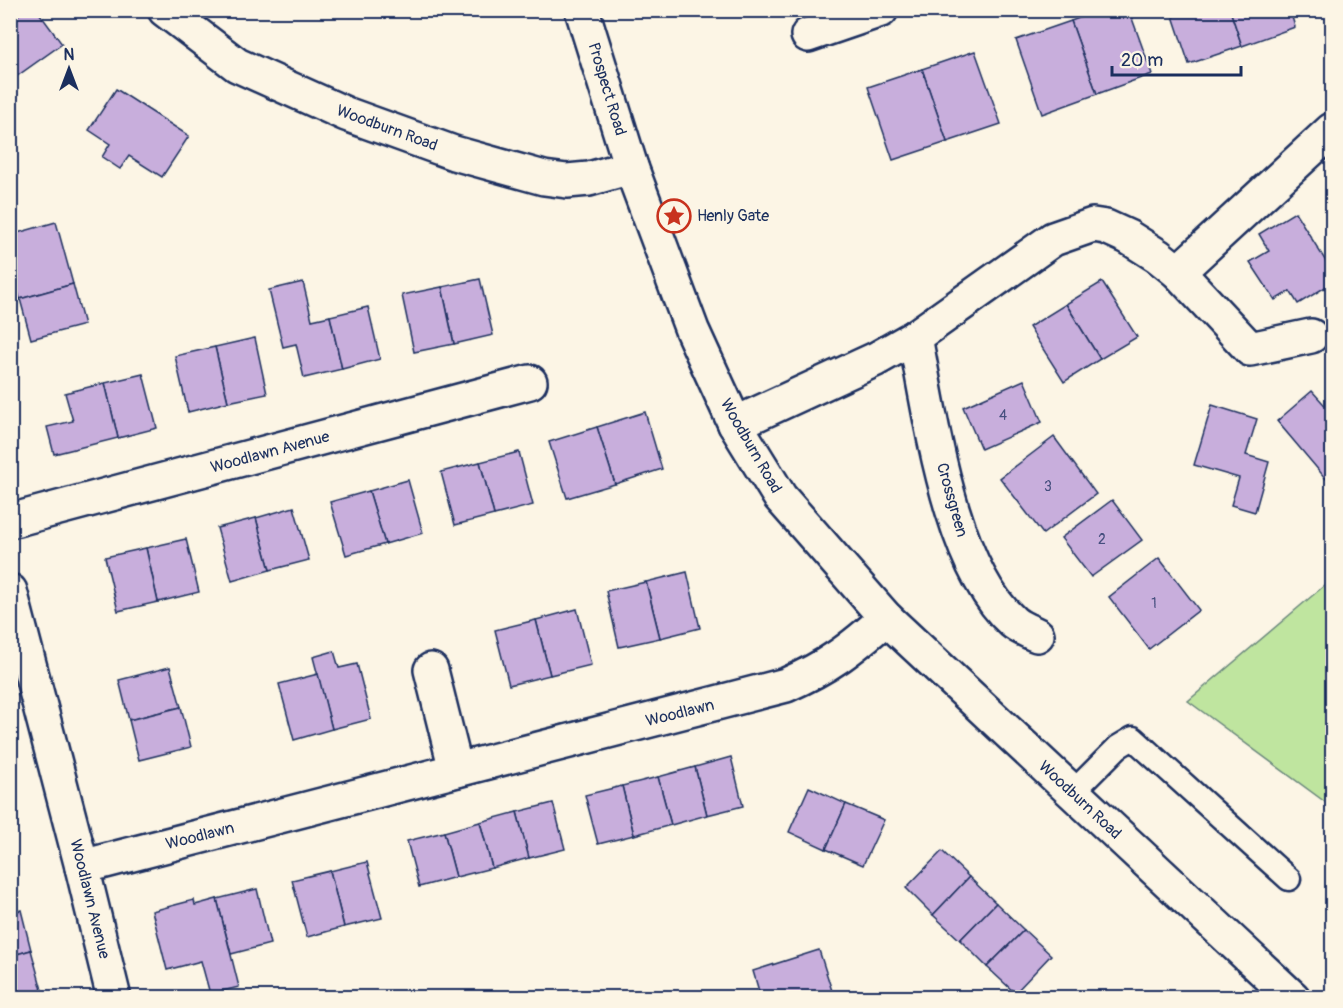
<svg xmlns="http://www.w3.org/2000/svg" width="1343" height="1008" font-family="Pangolin,sans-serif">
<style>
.green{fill:#bfe59f;stroke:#6d8a7e;stroke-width:1.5}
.building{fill:#c8aedc;stroke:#1b2f5e;stroke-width:1.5}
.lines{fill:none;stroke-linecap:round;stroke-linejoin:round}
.service-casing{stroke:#1b2f5e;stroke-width:27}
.minor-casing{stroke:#1b2f5e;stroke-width:38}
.tertiary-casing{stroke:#1b2f5e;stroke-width:38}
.service{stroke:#fcf5e5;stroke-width:22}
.minor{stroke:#fcf5e5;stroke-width:33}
.tertiary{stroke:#fcf5e5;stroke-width:33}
.labels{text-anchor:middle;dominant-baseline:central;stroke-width:4.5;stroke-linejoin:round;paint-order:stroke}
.number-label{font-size:14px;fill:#464f7e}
.street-label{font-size:16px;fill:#1b2f5e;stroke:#fcf5e5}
.poi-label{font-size:16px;fill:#1b2f5e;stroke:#fcf5e5;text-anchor:start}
</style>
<rect width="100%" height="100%" fill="#fcf5e5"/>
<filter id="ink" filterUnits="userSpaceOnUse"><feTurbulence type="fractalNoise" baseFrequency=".0167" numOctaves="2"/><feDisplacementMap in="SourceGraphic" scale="12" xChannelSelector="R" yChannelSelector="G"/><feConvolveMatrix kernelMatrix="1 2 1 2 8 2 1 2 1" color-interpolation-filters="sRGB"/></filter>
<g filter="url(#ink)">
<path class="green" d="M 1332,579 L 1332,807 L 1188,701 Z"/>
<g class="building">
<path d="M 25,10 L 37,10 L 62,44 L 10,81 L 10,21 Z"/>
<path d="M 1100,10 L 1129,10 L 1152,74 L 1097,94 L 1071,21 Z"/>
<path d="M 1171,10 L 1230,10 L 1242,46 L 1189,64 Z"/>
<path d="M 1230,10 L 1290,10 L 1295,27 L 1242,46 Z"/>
<path d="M 1071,21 L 1097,94 L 1042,114 L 1016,40 Z"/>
<path d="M 975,51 L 1001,124 L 947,142 L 922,69 Z"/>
<path d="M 922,69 L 947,142 L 893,160 L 868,87 Z"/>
<path d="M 116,89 L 189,136 L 162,177 L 129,156 L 120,169 L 102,157 L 110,144 L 89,130 Z"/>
<path d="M 1295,212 L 1332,271 L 1332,283 L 1298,304 L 1290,291 L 1275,300 L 1250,262 L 1269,251 L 1259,234 Z"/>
<path d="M 56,222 L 73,284 L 20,299 L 10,263 L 10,235 Z"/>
<path d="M 480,279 L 493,335 L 454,344 L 442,287 Z"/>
<path d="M 303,282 L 312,320 L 330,316 L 342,369 L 304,378 L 296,344 L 283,347 L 269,290 Z"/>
<path d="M 1102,282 L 1137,337 L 1100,359 L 1066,304 Z"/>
<path d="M 73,284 L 84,325 L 31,339 L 20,299 Z"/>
<path d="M 442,287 L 454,344 L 414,352 L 402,295 Z"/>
<path d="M 1066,304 L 1100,359 L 1064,382 L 1029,327 Z"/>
<path d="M 368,307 L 380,359 L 342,369 L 330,316 Z"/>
<path d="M 255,338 L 267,394 L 228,402 L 215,347 Z"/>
<path d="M 215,347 L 228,402 L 188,412 L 175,356 Z"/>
<path d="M 143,374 L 157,428 L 118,438 L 105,383 Z"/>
<path d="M 1024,380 L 1042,422 L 981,449 L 963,407 Z"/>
<path d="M 105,383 L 118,438 L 54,454 L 47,427 L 73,421 L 65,393 Z"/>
<path d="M 1312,391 L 1331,412 L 1332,411 L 1332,473 L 1326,479 L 1277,421 Z"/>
<path d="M 1212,405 L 1257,419 L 1246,455 L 1269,462 L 1255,512 L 1231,505 L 1239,478 L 1194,465 Z"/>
<path d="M 645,412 L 662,469 L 615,484 L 597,427 Z"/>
<path d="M 597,427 L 615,484 L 567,498 L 549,442 Z"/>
<path d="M 1054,437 L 1096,494 L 1043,534 L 1000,478 Z"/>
<path d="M 519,452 L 533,505 L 494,515 L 480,462 Z"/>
<path d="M 480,462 L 494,515 L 455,525 L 441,472 Z"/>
<path d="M 408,480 L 423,533 L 385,544 L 369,491 Z"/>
<path d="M 369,491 L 385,544 L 346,555 L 330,502 Z"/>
<path d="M 1112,500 L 1142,540 L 1091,577 L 1061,538 Z"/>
<path d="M 294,507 L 309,560 L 270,570 L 256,518 Z"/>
<path d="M 256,518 L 270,570 L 232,581 L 217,528 Z"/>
<path d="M 186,539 L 199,592 L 158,602 L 146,548 Z"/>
<path d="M 146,548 L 158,602 L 118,611 L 105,557 Z"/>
<path d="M 1159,558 L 1199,610 L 1149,649 L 1109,597 Z"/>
<path d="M 687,572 L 700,628 L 660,638 L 646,582 Z"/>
<path d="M 646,582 L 660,638 L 619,647 L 606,591 Z"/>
<path d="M 577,609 L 591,665 L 550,675 L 536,620 Z"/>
<path d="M 536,620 L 550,675 L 509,685 L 495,630 Z"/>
<path d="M 334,651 L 339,668 L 357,664 L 371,719 L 332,729 L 313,657 Z"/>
<path d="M 170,667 L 181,707 L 129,720 L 119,680 Z"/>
<path d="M 318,674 L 332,729 L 294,740 L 279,684 Z"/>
<path d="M 181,707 L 191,747 L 139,760 L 129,720 Z"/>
<path d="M 731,757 L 743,806 L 707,815 L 695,767 Z"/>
<path d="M 695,767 L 707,815 L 671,825 L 658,777 Z"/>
<path d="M 658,777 L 671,825 L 634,835 L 622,786 Z"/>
<path d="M 622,786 L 634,835 L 598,844 L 585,795 Z"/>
<path d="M 809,787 L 846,804 L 826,849 L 789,832 Z"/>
<path d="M 553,803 L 565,849 L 529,858 L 517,812 Z"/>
<path d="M 846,804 L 884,820 L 863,865 L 826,849 Z"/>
<path d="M 517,812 L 529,858 L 492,868 L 480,822 Z"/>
<path d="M 480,822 L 492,868 L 456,877 L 444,832 Z"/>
<path d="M 444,832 L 456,877 L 419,887 L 407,841 Z"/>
<path d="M 942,851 L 969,877 L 933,915 L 906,888 Z"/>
<path d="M 367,862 L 382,918 L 344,927 L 330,871 Z"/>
<path d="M 330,871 L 344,927 L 307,937 L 292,880 Z"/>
<path d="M 969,877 L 996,903 L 960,940 L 933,915 Z"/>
<path d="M 257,889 L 270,944 L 231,954 L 217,899 Z"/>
<path d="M 217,899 L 239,987 L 210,994 L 201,961 L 167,970 L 152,911 L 194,900 L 195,905 Z"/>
<path d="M 996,903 L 1024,930 L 987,967 L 960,940 Z"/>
<path d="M 21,910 L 31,950 L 10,956 L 10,913 Z"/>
<path d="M 1024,930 L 1051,955 L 1015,993 L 987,967 Z"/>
<path d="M 31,950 L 42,990 L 10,998 L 10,956 Z"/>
<path d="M 819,950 L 833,994 L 821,998 L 761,998 L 753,971 Z"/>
</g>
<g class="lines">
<defs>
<path id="service" d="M 1073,792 L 1118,747 L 1133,738 L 1289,879"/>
<g id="minor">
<path d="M 808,35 L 881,10"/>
<path d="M 1178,272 L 1332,130"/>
<path d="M 915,337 C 931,418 950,566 1013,622 C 1020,628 1029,631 1037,635"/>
<path d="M 735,424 L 876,359 L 915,337 L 1053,239 L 1093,225 L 1106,227 L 1128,237 L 1158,256 L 1178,272 L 1250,349 L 1311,336"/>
<path d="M 10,521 L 530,382"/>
<path d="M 10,591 L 82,867 L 114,998"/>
<path d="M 431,670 L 456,770"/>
<path d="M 82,867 L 786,685 C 829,666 851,649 886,618"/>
</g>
<g id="tertiary">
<path d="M 165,10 L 237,65 L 346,114 L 454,153 L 544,178 L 567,181 L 589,179 L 631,167"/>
<path d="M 582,10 L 631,167 L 692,330 L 735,424 L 780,497 L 886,618 L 1293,998"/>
</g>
</defs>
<use href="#service" class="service-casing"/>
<use href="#minor" class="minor-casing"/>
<use href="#tertiary" class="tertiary-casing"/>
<use href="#service" class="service"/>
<use href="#minor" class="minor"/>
<use href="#tertiary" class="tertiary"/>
</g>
</g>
<defs>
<symbol id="sight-ring" viewBox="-11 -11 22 22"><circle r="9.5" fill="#fcf5e5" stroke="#c8321e" stroke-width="1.5"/><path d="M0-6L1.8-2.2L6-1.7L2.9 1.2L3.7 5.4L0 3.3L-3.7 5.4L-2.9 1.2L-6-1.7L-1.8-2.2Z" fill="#c8321e"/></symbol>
</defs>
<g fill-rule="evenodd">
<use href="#sight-ring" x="655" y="197" width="38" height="38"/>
</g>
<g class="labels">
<g class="number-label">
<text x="1003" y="415">4</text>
<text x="1048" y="486">3</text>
<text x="1102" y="539">2</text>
<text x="1154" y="603">1</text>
</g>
<g class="street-label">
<text transform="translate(607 89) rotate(73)">Prospect Road</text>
<text transform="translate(387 128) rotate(20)">Woodburn Road</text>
<text transform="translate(751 446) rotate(60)">Woodburn Road</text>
<text transform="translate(270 452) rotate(-15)">Woodlawn Avenue</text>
<text transform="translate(952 500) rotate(74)">Crossgreen</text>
<text transform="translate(680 713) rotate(-14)">Woodlawn</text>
<text transform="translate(1080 800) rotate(43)">Woodburn Road</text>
<text transform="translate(200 836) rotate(-14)">Woodlawn</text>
<text transform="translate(90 899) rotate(76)">Woodlawn Avenue</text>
</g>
<g class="poi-label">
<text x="697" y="216">Henly Gate</text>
</g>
</g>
<rect width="1343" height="1008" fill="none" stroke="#fcf5e5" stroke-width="36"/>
<rect x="18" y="18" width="1307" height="972" fill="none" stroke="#1b2f5e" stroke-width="2" filter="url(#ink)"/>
<g transform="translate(69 69)" stroke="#fcf5e5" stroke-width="4.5" paint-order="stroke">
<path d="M0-4.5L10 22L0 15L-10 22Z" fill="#1b2f5e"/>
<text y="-9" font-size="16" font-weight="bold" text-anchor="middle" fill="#1b2f5e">N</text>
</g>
<path d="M1112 66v9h129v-9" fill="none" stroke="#1b2f5e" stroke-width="3"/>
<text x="1121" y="66" font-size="18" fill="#1b2f5e" stroke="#fcf5e5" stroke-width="4.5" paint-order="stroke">20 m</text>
</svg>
